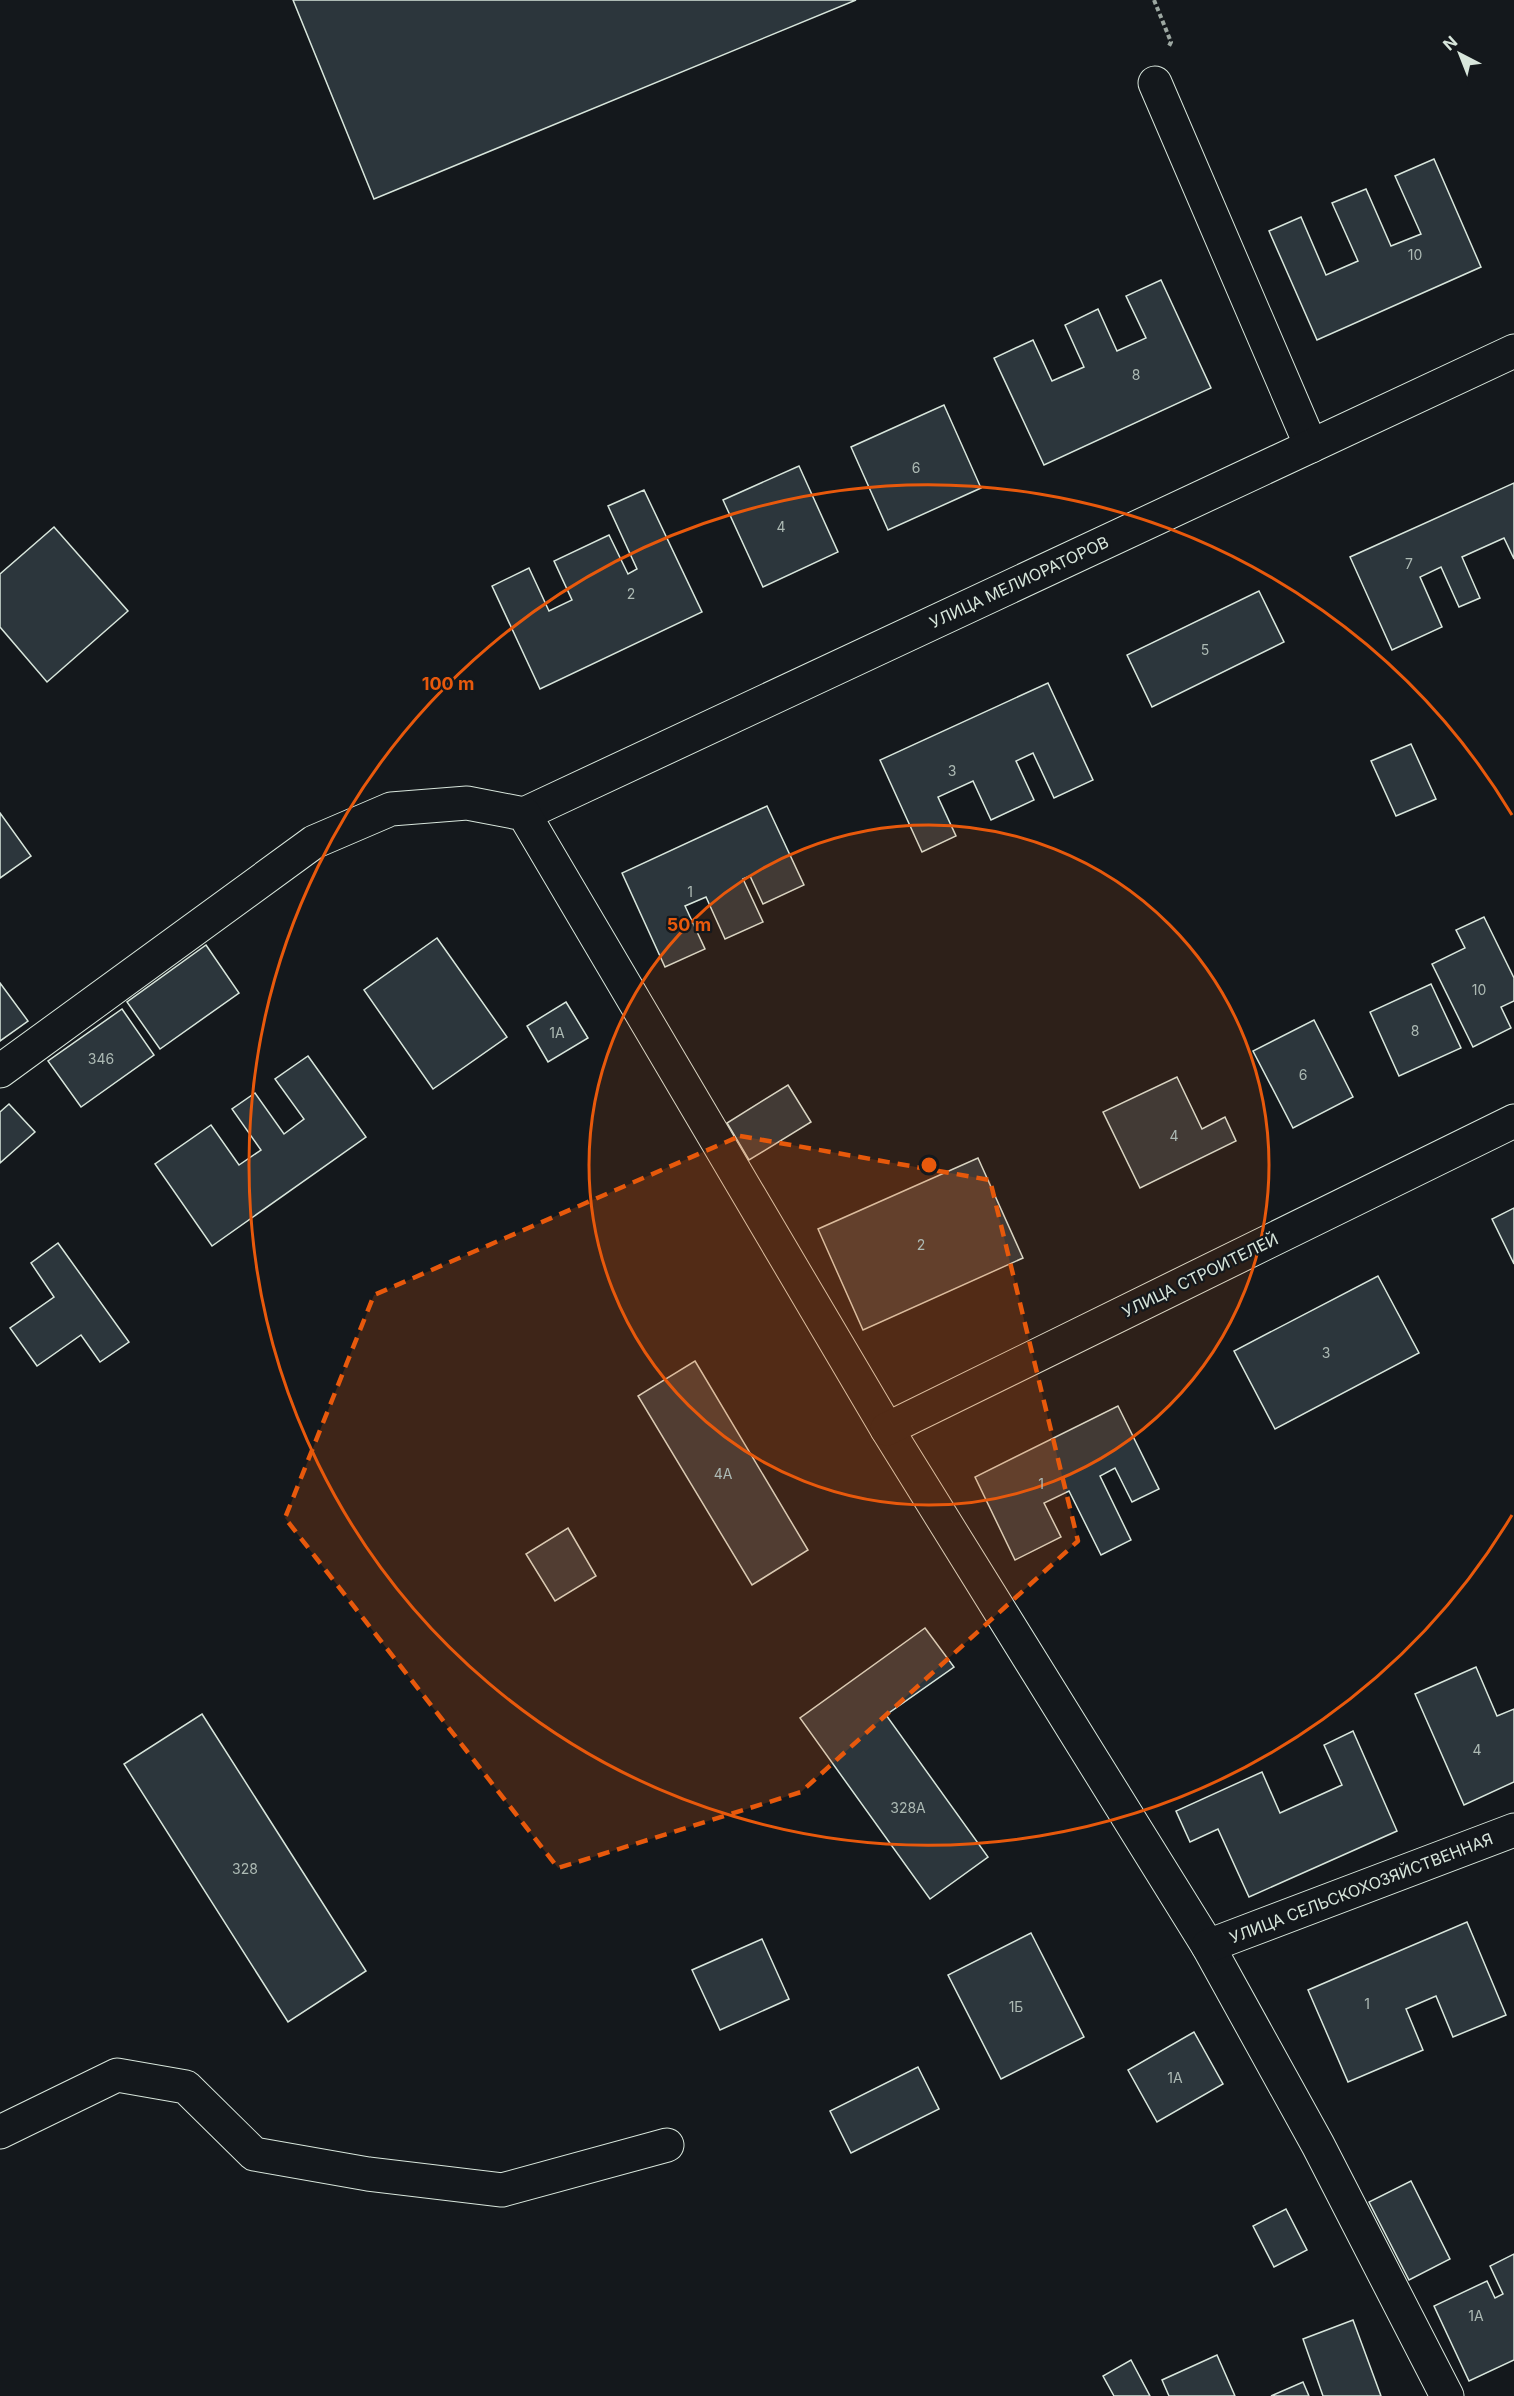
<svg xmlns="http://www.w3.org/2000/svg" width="1514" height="2396" font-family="Inter,sans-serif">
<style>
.building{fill:#2c363c;stroke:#d8e6dc;stroke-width:1.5}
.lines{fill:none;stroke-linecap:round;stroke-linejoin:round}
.minor-casing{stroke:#d8e6dc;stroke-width:35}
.path{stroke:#9da8a2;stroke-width:4;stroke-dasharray:4.5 3;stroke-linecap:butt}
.minor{stroke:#14181c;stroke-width:33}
.marked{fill:#e8590c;fill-opacity:0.2;stroke:#e8590c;stroke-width:4.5;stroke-dasharray:12 8;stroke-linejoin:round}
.ring{fill:none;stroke:#e8590c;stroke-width:3}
.labels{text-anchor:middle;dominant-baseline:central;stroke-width:4.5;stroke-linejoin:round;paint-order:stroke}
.number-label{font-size:14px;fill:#adbab4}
.street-label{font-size:16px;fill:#d8e6dc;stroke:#14181c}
.centre{fill:#e8590c;stroke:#14181c;stroke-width:3}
.ring-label{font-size:18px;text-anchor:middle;font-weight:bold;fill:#e8590c;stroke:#14181c;stroke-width:4.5;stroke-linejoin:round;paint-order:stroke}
</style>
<rect width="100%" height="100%" fill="#14181c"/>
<g class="building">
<path d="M 293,0 L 856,0 L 374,199 Z"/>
<path d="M 1434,159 L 1481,267 L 1317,340 L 1269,231 L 1301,217 L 1326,275 L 1358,261 L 1332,203 L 1366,189 L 1391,246 L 1421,234 L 1395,176 Z"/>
<path d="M 1161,280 L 1211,388 L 1044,465 L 994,358 L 1033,340 L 1052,381 L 1084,367 L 1065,325 L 1098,309 L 1117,351 L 1146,338 L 1126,296 Z"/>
<path d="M 944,405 L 981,488 L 888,530 L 851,447 Z"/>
<path d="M 799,466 L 838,552 L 763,587 L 723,500 Z"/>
<path d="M 1514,483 L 1514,559 L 1504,538 L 1462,557 L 1480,598 L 1459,607 L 1441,567 L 1420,577 L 1442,627 L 1392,650 L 1350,557 Z"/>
<path d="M 644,490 L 702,612 L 540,689 L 492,586 L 529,568 L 549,611 L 572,600 L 554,561 L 609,535 L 628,574 L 637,569 L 608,506 Z"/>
<path d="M 54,527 L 128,611 L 47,682 L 0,627 L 0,574 Z"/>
<path d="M 1259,591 L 1284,642 L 1152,707 L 1127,655 Z"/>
<path d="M 1048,683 L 1093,780 L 1054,798 L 1033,753 L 1016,761 L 1034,800 L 991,820 L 973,781 L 938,797 L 956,836 L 922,852 L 880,760 Z"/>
<path d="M 1411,744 L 1436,799 L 1396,816 L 1371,761 Z"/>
<path d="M 767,806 L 804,885 L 763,904 L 750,876 L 743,879 L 763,922 L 725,939 L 706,897 L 685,906 L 705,949 L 665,967 L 622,873 Z"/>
<path d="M 0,813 L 31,856 L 0,878 Z"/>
<path d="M 1484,917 L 1514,978 L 1514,1001 L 1501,1007 L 1511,1028 L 1473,1047 L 1432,964 L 1465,948 L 1456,930 Z"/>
<path d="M 437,938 L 507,1037 L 433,1089 L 364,990 Z"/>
<path d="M 206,945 L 239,993 L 160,1049 L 127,1002 Z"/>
<path d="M 0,983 L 28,1021 L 0,1041 Z"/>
<path d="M 1431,984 L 1461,1048 L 1399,1076 L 1370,1012 Z"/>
<path d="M 566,1002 L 588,1038 L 548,1062 L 527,1026 Z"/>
<path d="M 122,1009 L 154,1055 L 81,1107 L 48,1061 Z"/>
<path d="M 1314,1020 L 1353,1097 L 1293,1128 L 1253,1051 Z"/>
<path d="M 308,1056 L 366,1137 L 212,1246 L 155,1164 L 211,1125 L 239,1165 L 261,1150 L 232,1109 L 255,1093 L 284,1134 L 304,1119 L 275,1079 Z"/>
<path d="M 1177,1077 L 1202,1129 L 1225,1117 L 1236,1141 L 1140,1188 L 1103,1112 Z"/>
<path d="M 788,1085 L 811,1122 L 749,1160 L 727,1123 Z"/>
<path d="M 9,1104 L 35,1132 L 0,1163 L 0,1112 Z"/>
<path d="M 978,1158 L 1023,1258 L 863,1330 L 818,1229 Z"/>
<path d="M 1514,1208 L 1514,1264 L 1492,1219 Z"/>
<path d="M 58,1243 L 129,1342 L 100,1362 L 81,1335 L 37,1366 L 10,1328 L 54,1297 L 31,1263 Z"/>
<path d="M 1378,1276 L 1419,1353 L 1275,1429 L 1234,1351 Z"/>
<path d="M 695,1361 L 808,1550 L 752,1585 L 638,1396 Z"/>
<path d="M 1118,1406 L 1159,1489 L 1132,1502 L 1115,1468 L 1100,1476 L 1131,1540 L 1101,1555 L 1069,1491 L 1044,1503 L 1061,1537 L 1015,1560 L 975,1477 Z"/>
<path d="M 568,1528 L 596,1576 L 555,1601 L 526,1554 Z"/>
<path d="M 925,1628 L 954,1667 L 886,1715 L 988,1857 L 930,1899 L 800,1718 Z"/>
<path d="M 1476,1667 L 1497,1716 L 1514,1709 L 1514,1782 L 1464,1805 L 1415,1694 Z"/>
<path d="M 202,1714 L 366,1971 L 288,2022 L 124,1764 Z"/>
<path d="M 1353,1731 L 1397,1831 L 1249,1897 L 1218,1829 L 1190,1842 L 1176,1811 L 1262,1772 L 1280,1813 L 1342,1785 L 1324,1745 Z"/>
<path d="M 1467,1922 L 1506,2015 L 1453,2037 L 1436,1996 L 1406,2009 L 1423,2050 L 1348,2082 L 1308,1990 Z"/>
<path d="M 1031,1933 L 1084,2037 L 1001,2079 L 948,1975 Z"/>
<path d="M 762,1939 L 789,1999 L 720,2030 L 692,1970 Z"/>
<path d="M 1194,2032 L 1223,2084 L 1157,2122 L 1128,2070 Z"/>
<path d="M 918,2067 L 939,2109 L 851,2153 L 830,2111 Z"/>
<path d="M 1411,2181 L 1450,2259 L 1409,2280 L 1369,2202 Z"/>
<path d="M 1286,2209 L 1307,2250 L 1274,2267 L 1253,2226 Z"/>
<path d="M 1514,2254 L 1514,2360 L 1469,2381 L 1434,2306 L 1487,2281 L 1495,2298 L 1503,2294 L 1490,2266 Z"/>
<path d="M 1353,2320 L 1381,2396 L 1323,2396 L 1303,2339 Z"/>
<path d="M 1217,2355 L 1235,2396 L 1169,2396 L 1162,2380 Z"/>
<path d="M 1131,2360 L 1150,2396 L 1114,2396 L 1103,2376 Z"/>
<path d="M 1303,2382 L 1309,2396 L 1271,2396 Z"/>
</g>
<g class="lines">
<defs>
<g id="minor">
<path d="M 1155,83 L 1311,446"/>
<path d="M 524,814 L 1514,351"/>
<path d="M 0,1071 L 314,842 L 391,809 L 467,803 L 524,814 L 887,1429 L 1208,1946 L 1318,2145 L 1447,2396"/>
<path d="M 887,1429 L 1514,1121"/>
<path d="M 1208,1946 L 1514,1830"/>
<path d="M 0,2132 L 117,2075 L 186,2087 L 254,2154 L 368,2174 L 502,2190 L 667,2145"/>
</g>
</defs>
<use href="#minor" class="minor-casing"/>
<path class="path" d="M 1154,0 L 1171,42 L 1169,46"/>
<use href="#minor" class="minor"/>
</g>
<path class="marked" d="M 740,1136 L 990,1180 L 1078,1541 L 801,1792 L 558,1868 L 285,1518 L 374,1295 Z"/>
<circle cx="929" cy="1165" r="340" fill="#e8590c" fill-opacity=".12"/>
<g class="ring">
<circle cx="929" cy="1165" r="340"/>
<path d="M1512 1515A680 680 0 1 1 1512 815"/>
</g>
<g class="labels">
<g class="number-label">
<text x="1415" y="254">10</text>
<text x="1136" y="374">8</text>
<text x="916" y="467">6</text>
<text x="781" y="526">4</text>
<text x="1409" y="563">7</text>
<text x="631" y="593">2</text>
<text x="1205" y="649">5</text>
<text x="952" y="770">3</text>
<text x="690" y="891">1</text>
<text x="1479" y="989">10</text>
<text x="1415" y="1030">8</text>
<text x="557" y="1032">1А</text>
<text x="101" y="1058">346</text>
<text x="1303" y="1074">6</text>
<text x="1174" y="1135">4</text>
<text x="921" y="1244">2</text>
<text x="1326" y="1352">3</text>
<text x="723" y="1473">4А</text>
<text x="1041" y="1483">1</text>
<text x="1477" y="1749">4</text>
<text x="908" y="1807">328А</text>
<text x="245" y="1868">328</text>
<text x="1367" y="2003">1</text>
<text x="1016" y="2006">1Б</text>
<text x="1175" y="2077">1А</text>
<text x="1476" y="2315">1А</text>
</g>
<g class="street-label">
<text transform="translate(1019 582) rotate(-25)">УЛИЦА МЕЛИОРАТОРОВ</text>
<text transform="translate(1200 1275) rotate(-26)">УЛИЦА СТРОИТЕЛЕЙ</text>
<text transform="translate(1361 1888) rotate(-21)">УЛИЦА СЕЛЬСКОХОЗЯЙСТВЕННАЯ</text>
</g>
</g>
<circle cx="929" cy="1165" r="9" class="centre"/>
<g class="ring-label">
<text x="448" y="690">100 m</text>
<text x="689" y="931">50 m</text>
</g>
<g transform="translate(1460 54) rotate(318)" stroke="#14181c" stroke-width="4.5" paint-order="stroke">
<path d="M0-4.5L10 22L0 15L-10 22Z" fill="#d8e6dc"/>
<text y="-9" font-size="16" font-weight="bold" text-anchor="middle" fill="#d8e6dc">N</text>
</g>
</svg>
